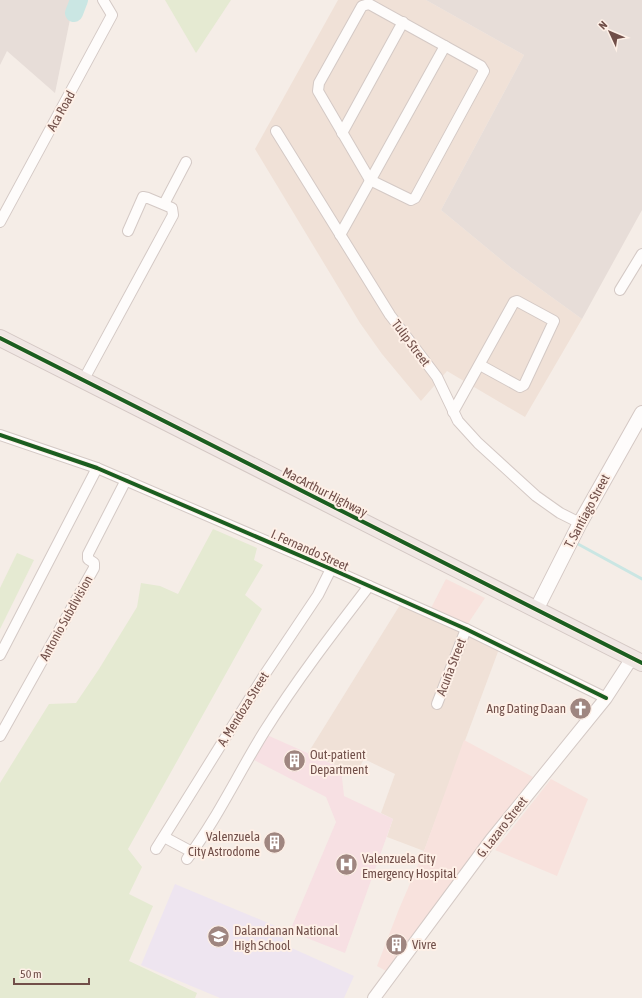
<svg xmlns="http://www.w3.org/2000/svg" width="642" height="998" font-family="'Asap Condensed',sans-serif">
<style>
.residential{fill:#f0e1d7}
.commercial{fill:#f8e2dd}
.industrial{fill:#e7ddd8}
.education{fill:#eee5f0}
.medical{fill:#f7e0e3}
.green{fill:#e5ead2}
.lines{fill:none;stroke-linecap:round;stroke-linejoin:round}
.stream{stroke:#cae6e3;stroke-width:3}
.river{stroke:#cae6e3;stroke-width:18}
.minor-casing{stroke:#d4c9c5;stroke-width:12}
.tertiary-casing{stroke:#d4c9c5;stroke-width:14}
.secondary-casing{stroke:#d4c8c4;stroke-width:16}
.trunk-casing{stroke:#d4c8c4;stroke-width:18}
.minor{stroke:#fefcfb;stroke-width:10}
.tertiary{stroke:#fefcfb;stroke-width:12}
.secondary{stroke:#fefcfb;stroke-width:14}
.trunk{stroke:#f0e7e4;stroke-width:16}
.cycleway-casing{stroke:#fef0e7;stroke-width:6}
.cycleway{stroke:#1b5e20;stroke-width:4}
.labels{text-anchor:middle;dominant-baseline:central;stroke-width:4;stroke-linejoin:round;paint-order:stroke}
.street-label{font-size:13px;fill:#714f49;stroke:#fef0e7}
.poi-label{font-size:13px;fill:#714f49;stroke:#fef0e7;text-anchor:start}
</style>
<rect width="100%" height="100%" fill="#f5ede7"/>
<g class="residential">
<path d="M 338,0 L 426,0 L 524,55 L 441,210 L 510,267 L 582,319 L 525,417 L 447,371 L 421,401 L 382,354 L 360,323 L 255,149 Z"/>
<path d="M 400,605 L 499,649 L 424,851 L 387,837 L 393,819 L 381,813 L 395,774 L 364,759 L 356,774 L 308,753 Z"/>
</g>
<g class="commercial">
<path d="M 446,579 L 485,598 L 467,625 L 431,608 Z"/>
<path d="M 464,740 L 533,777 L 422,922 L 386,971 L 377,966 L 399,909 L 424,851 Z"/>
<path d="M 551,779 L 588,799 L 557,876 L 495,850 Z"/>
</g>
<g class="industrial">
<path d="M 0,0 L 74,0 L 55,93 L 7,51 L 0,65 Z"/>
<path d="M 426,0 L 642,0 L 642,210 L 582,319 L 510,267 L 441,210 L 524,55 Z"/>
</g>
<path class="education" d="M 175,884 L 280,928 L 285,945 L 354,976 L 344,998 L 220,998 L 141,965 Z"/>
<path class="medical" d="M 267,735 L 341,768 L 344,796 L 393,819 L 345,953 L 294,933 L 292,926 L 336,822 L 326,797 L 254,760 Z"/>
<g class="green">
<path d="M 165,0 L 231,0 L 196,53 Z"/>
<path d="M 213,529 L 257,548 L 254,560 L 263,565 L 245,595 L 262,609 L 128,849 L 142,867 L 129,894 L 153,906 L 129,961 L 197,993 L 195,998 L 0,998 L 0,783 L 49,704 L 76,703 L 99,669 L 137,607 L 141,583 L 160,586 L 178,594 Z"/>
<path d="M 17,553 L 34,560 L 0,629 L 0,588 Z"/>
</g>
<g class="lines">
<path class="stream" d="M 578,544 L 642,579"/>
<path class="river" d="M 74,13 L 79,0"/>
<defs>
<g id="minor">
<path d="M 369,4 L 481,66 L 484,71 L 415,198 L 411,200 L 370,180 L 318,91 L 319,83 L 362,6 Z"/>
<path d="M 276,131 L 390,315 L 437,377 L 458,421 L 478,443 L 536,496 L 560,513 L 580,523"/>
<path d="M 342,133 L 403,22"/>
<path d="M 164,204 L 186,162"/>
<path d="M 0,222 L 112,15 L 103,0"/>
<path d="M 340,235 L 445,46"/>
<path d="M 620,290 L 642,254"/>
<path d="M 84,379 L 173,215 L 172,208 L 148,198 L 143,197 L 128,231"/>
<path d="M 453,412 L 514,302 L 517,301 L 554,321 L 524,385 L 520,387 L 480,365"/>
<path d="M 0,435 L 97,468 L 331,569 L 466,629 L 606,698"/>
<path d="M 0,655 L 97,468"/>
<path d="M 437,704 L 466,629"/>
<path d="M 0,736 L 94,568 L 94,563 L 88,559 L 88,554 L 126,480"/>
<path d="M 164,837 L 192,852"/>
<path d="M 156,849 L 265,674 L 318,595 L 331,569"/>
<path d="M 187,859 C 217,819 238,774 264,732 C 296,681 332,634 369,586"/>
</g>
<path id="tertiary" d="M 374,998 L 491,840 L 606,698 L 632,658"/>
<path id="secondary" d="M 536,610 L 580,523 L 642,413"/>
<path id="trunk" d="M 0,338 L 642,663"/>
</defs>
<use href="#minor" class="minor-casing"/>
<use href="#tertiary" class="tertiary-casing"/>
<use href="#secondary" class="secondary-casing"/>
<use href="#trunk" class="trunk-casing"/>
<use href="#minor" class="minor"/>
<use href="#tertiary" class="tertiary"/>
<use href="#secondary" class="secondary"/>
<use href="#trunk" class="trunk"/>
<defs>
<g id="cycleway">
<path d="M 0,338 L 642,663"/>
<path d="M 0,435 L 97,468 L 331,569 L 466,629 L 606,698"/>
</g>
</defs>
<use href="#cycleway" class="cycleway-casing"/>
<use href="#cycleway" class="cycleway"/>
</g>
<defs>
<symbol id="church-disc" viewBox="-11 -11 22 22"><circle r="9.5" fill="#9f8680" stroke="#fef0e7"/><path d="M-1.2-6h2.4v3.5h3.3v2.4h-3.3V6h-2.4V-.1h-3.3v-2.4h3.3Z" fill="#fff"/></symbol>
<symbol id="building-disc" viewBox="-11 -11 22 22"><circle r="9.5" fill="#9f8680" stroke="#fef0e7"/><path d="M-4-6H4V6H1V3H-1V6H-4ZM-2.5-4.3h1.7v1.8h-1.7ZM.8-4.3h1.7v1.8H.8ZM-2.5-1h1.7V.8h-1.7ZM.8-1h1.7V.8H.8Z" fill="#fff"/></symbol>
<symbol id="hospital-disc" viewBox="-11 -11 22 22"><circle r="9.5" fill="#9f8680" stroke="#fef0e7"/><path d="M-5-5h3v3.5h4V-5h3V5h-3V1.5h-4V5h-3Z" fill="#fff"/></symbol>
<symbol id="school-disc" viewBox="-11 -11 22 22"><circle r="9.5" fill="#9f8680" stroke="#fef0e7"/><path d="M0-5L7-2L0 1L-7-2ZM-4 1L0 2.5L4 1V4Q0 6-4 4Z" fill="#fff"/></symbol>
</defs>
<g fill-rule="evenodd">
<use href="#church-disc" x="568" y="696" width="25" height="25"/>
<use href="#building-disc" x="282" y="748" width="25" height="25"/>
<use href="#building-disc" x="262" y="830" width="25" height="25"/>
<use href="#hospital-disc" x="334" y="852" width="25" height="25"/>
<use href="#school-disc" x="206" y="924" width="25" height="25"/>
<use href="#building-disc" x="384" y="932" width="25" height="25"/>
</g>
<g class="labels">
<g class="street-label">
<text transform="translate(61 111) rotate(-61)">Aca Road</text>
<text transform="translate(411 343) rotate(53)">Tulip Street</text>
<text transform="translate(325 492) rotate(27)">MacArthur Highway</text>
<text transform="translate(587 511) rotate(-62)">T. Santiago Street</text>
<text transform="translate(310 550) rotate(24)">I. Fernando Street</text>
<text transform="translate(66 618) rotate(-61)">Antonio Subdivision</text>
<text transform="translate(451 667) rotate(-69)">Acuña Street</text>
<text transform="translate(243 709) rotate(-58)">A. Mendoza Street</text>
<text transform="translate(502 827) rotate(-52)">G. Lazaro Street</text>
</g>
<g class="poi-label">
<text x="566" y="708" text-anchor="end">Ang Dating Daan</text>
<text x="310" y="754">Out-patient<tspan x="310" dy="15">Department</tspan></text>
<text x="260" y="836" text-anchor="end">Valenzuela<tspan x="260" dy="15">City Astrodome</tspan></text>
<text x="362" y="858">Valenzuela City<tspan x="362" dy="15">Emergency Hospital</tspan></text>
<text x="234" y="930">Dalandanan National<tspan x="234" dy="15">High School</tspan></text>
<text x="412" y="944">Vivre</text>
</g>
</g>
<g transform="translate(610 32) rotate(314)" stroke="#fef0e7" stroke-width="3" paint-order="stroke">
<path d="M0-3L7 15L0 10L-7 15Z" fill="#714f49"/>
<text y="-6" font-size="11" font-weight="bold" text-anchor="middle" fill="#714f49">N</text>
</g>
<path d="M14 978v6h75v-6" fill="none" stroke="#714f49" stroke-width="2"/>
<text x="20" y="978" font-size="12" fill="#714f49" stroke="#fef0e7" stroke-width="3" paint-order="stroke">50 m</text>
</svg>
